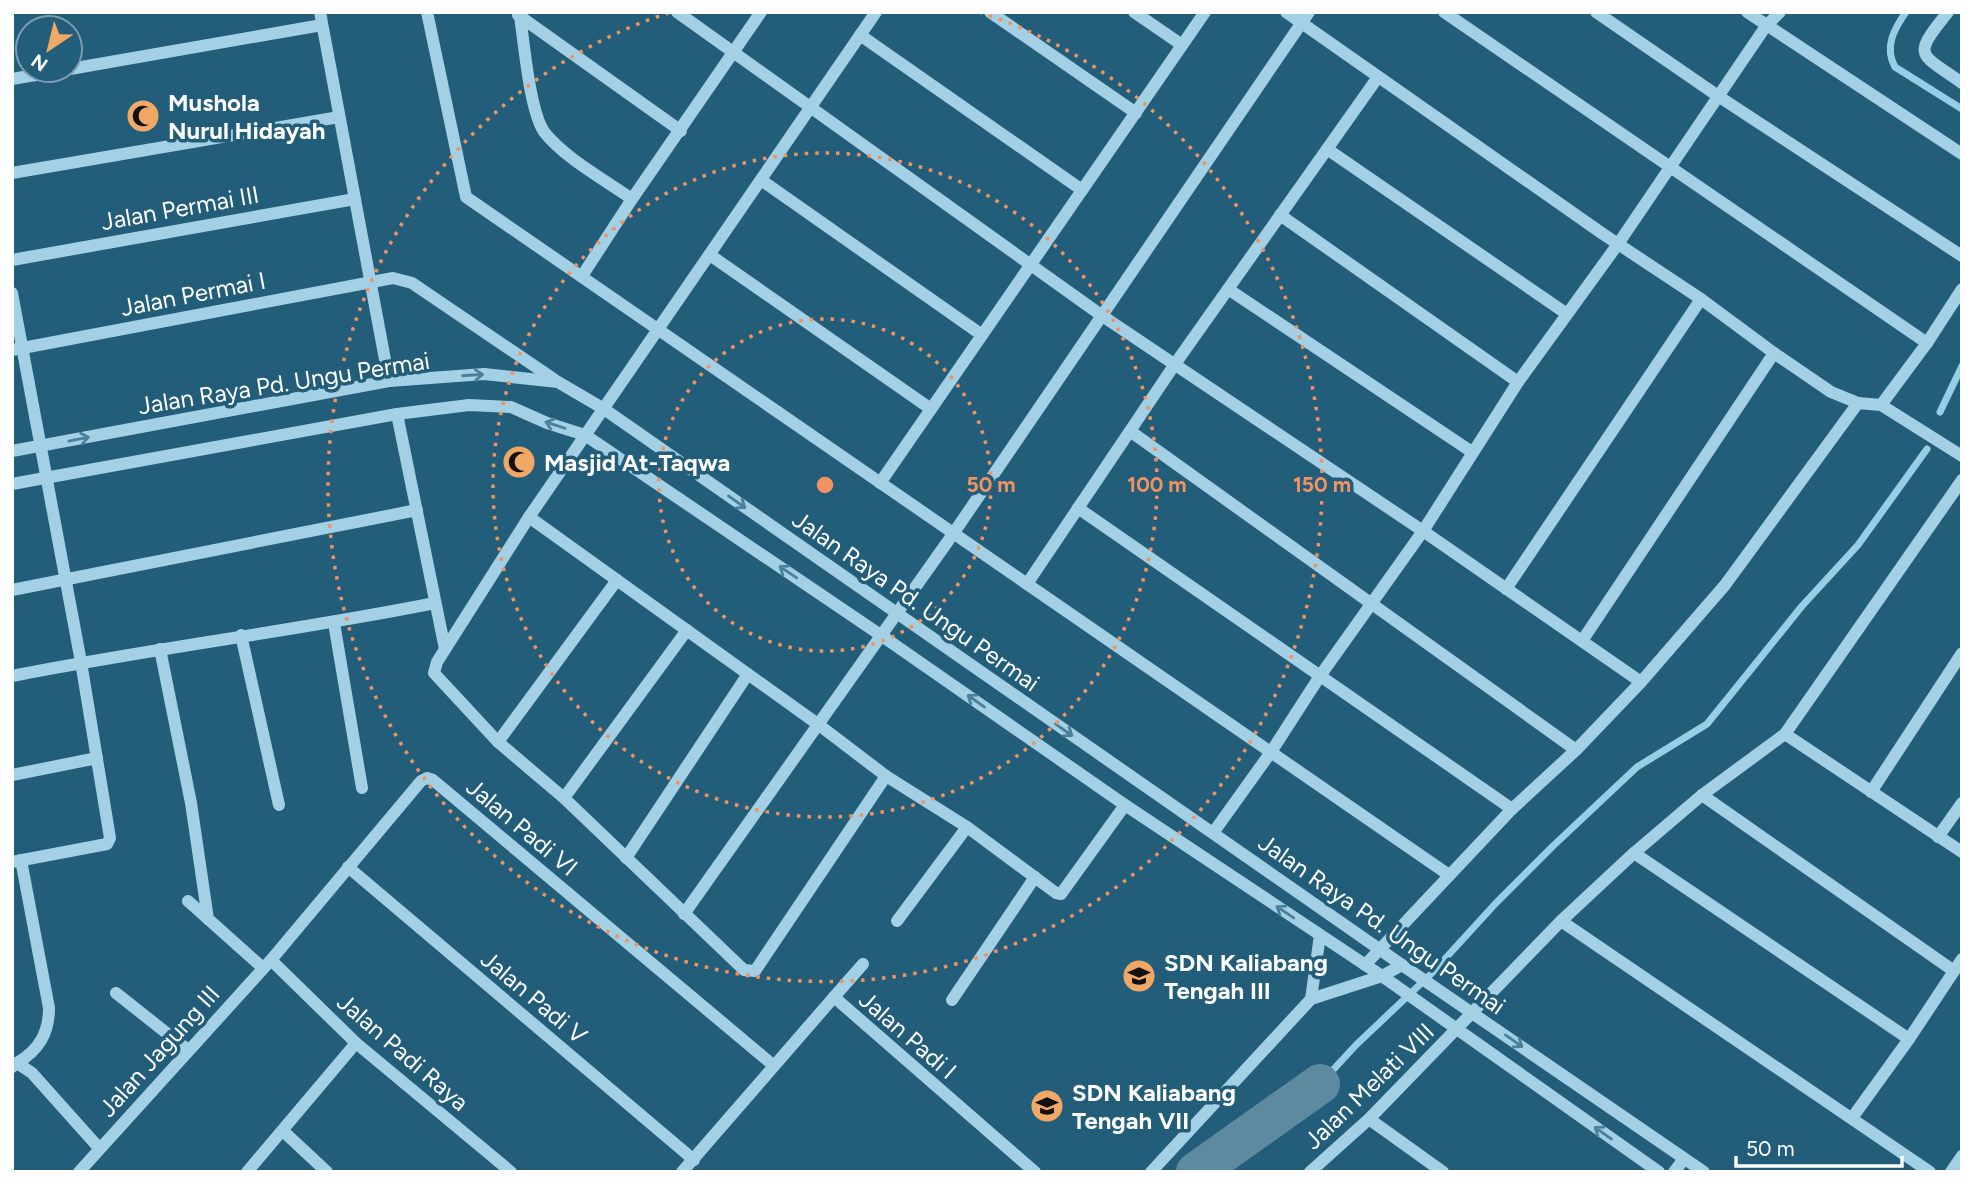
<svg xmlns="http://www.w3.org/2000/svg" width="1974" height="1184" font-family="Figtree,sans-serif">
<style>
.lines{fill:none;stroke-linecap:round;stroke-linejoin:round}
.stream{stroke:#97cee6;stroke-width:7}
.river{stroke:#5e8aa0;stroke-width:40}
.minor{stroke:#a3d0e5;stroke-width:12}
.oneway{stroke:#49809a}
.ring{fill:none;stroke:#f09361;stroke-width:3.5;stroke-dasharray:3.5 7}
.labels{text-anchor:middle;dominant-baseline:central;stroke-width:7;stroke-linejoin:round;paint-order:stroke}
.poi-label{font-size:24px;font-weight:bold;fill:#fff;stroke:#225d7a;text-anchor:start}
.street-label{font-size:24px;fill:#fff;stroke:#225d7a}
.centre{fill:#f09361;stroke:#225d7a;stroke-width:3.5}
.ring-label{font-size:21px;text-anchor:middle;font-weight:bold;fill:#f09361;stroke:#225d7a;stroke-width:7;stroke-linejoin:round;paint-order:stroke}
</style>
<rect width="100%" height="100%" fill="#225d7a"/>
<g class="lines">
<g class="stream">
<path d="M 1906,12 C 1894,29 1884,47 1895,67 L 1962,109"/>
<path d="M 1940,412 L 1962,366"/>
<path d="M 1320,1084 L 1356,1045 L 1432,973 L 1496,903 L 1553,846 L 1637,767 L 1707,724 L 1802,606 L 1858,545 L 1927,449"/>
</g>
<path class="river" d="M 1196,1172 L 1320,1084"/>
<g class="minor">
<path d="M 320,12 L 389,381"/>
<path d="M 427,12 L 466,197 L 1449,875"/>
<path d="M 677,12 L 1101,315 L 1423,531 L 1641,682"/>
<path d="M 876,12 L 529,517 L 437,662 L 434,673 L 498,742 L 564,798 L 744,970 L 755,971 L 886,776"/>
<path d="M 990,12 L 1136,113"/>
<path d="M 1134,12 L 1182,45"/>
<path d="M 1286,12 L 1603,234 L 1701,299 L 1774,353 L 1831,392 L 1858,403"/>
<path d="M 1444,12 L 1927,343"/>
<path d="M 1596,12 L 1718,96 L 1962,256"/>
<path d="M 1747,12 L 1962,154"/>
<path d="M 1948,12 C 1912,57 1918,52 1962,83"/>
<path d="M 518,15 L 681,131"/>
<path d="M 520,16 C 524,43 530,114 545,133 C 565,158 605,180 632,199"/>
<path d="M 860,35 L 1082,190"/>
<path d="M 70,69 L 322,25"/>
<path d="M 12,79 L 65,70"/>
<path d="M 1327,149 L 1567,314"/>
<path d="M 12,173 L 339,117"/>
<path d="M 761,180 L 982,335"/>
<path d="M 1280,215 L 1518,382"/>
<path d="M 710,255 L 931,409"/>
<path d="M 12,260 L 355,199"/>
<path d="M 582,276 L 632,199 L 761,12"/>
<path d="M 1228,289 L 1472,452"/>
<path d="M 12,293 L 81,662 L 110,838 L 107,844 L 12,862"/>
<path d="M 12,350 L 393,278 L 412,283 L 555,380"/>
<path d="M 1881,405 L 1927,343 L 1962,289"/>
<path d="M 397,414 L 445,649"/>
<path d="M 1130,431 L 1576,750"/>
<path d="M 12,451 L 389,381 L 484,374 L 558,382 L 604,409 L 1402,965 L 1704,1172"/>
<path d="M 880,483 L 1205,12"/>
<path d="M 12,484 L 397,414 L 469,405 L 511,407 L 547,423 L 585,435 L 882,636 L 1125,805 L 1382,976 L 1659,1172"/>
<path d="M 1078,508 L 1512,809"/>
<path d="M 529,517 L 819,725 L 886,776 L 967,827 L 1056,893 L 1061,894 L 1125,805"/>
<path d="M 1027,584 L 1175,364 L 1378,77"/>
<path d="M 1506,589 L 1701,299"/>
<path d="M 12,590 L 417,510"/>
<path d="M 334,623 L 362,788"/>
<path d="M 241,635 L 279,805"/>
<path d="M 1582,641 L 1774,353"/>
<path d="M 160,649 L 191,803 L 208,919"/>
<path d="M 12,676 C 153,648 295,631 435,603"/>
<path d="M 1785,734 L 1962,852"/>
<path d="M 498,742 L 617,580"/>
<path d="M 12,775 L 97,758"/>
<path d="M 1871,792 L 1962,653"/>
<path d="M 1702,795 L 1954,971"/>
<path d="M 564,798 L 687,630"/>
<path d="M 1213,833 L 1271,752 L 1320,676 L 1423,531 L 1518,382 L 1618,244 L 1766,26 L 1780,12"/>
<path d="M 1938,837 L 1962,803"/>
<path d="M 1634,853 L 1909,1039"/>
<path d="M 626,858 L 748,674"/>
<path d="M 348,867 L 694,1160"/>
<path d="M 188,901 L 263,968"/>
<path d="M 684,914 L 953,534 L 1309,12"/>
<path d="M 897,921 L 967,827"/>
<path d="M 1561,921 L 1930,1172"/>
<path d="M 271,960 L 356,1043 L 511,1172"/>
<path d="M 1365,965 L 1512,809 L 1576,750 L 1641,682 L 1725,585 L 1858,403 L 1881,405 L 1962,456"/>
<path d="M 116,993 L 188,1050"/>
<path d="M 834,997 L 863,964"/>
<path d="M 1311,999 L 1320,935"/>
<path d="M 952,1000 L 1035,877"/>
<path d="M 17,1063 C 39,1050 49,1033 49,1008 L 21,860"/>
<path d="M 12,1067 L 17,1063 L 32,1073 L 99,1148"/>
<path d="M 1852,1118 L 1909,1039 L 1962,959"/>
<path d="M 1369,1119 L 1443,1172"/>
<path d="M 283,1131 L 327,1172"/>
<path d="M 79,1172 L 271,960 L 421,781 L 427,778 L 433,780 L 773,1065"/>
<path d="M 247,1172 L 356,1043"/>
<path d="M 682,1172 L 834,997 L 1035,1172"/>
<path d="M 1151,1172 L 1311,999 L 1382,976 L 1402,965"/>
<path d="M 1310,1172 L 1369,1119 L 1561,921 L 1634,853 L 1702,795 L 1785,734 L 1962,480"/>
<path d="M 1674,1172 L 1684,1159"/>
<path d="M 1951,1172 L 1962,1156"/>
</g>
</g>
<defs><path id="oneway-shaft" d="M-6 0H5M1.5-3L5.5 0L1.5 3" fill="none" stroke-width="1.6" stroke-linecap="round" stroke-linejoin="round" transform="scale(1.75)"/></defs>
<g class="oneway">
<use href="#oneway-shaft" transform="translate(473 375) rotate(-4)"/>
<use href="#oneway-shaft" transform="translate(555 425) rotate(-162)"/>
<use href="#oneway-shaft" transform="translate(79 439) rotate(-11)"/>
<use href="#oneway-shaft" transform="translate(737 502) rotate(35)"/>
<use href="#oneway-shaft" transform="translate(788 572) rotate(-146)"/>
<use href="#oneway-shaft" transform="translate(976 701) rotate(-145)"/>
<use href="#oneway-shaft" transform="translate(1064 730) rotate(35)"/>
<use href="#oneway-shaft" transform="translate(1285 912) rotate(-146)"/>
<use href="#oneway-shaft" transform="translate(1514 1041) rotate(35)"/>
<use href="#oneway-shaft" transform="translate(1603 1133) rotate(-145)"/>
</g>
<g class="ring">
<circle cx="825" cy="485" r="166"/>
<circle cx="825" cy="485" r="332"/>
<path d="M979 12A497 497 0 1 1 671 12"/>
</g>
<defs>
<symbol id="mosque-disc" viewBox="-11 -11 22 22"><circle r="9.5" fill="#f1a866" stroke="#225d7a"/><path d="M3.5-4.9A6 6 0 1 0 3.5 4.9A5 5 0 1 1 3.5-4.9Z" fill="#111"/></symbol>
<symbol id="school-disc" viewBox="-11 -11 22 22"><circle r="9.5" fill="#f1a866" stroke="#225d7a"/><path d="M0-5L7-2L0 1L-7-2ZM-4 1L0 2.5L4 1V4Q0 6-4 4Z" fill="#111"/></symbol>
</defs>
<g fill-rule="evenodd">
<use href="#mosque-disc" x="124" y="97" width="38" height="38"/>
<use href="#mosque-disc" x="500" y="443" width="38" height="38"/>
<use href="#school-disc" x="1120" y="957" width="38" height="38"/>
<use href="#school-disc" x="1028" y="1087" width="38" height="38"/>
</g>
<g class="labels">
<g class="poi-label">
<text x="168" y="102">Mushola<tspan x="168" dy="28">Nurul Hidayah</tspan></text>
<text x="544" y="462">Masjid At-Taqwa</text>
<text x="1164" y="962">SDN Kaliabang<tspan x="1164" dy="28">Tengah III</tspan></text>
<text x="1072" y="1092">SDN Kaliabang<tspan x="1072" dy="28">Tengah VII</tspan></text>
</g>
<g class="street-label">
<text transform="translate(180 208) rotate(-10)">Jalan Permai III</text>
<text transform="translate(193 294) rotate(-11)">Jalan Permai I</text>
<text transform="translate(284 383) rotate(-9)">Jalan Raya Pd. Ungu Permai</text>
<text transform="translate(916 601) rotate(35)">Jalan Raya Pd. Ungu Permai</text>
<text transform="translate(522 827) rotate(40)">Jalan Padi VI</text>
<text transform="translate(1382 924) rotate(35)">Jalan Raya Pd. Ungu Permai</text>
<text transform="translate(534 997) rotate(40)">Jalan Padi V</text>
<text transform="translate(908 1035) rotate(41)">Jalan Padi I</text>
<text transform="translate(159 1051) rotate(-48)">Jalan Jagung III</text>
<text transform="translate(403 1052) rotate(41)">Jalan Padi Raya</text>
<text transform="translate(1369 1086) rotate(-44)">Jalan Melati VIII</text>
</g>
</g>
<circle cx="825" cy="485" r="10" class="centre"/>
<g class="ring-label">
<text x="991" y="492">50 m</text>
<text x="1157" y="492">100 m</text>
<text x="1322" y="492">150 m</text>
</g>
<rect width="1974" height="1184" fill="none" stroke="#ffffff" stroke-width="28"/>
<g transform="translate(49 49) rotate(215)"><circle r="33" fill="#225d7a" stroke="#7a9eaf" stroke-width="2"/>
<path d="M0-5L12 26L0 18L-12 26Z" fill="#f1a866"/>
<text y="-10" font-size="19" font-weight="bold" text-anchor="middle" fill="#ffffff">N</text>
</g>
<path d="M1736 1156v10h166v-10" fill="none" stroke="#ffffff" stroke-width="3.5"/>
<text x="1746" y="1156" font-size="21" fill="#ffffff" stroke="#225d7a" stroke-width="5" paint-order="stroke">50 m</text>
</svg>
